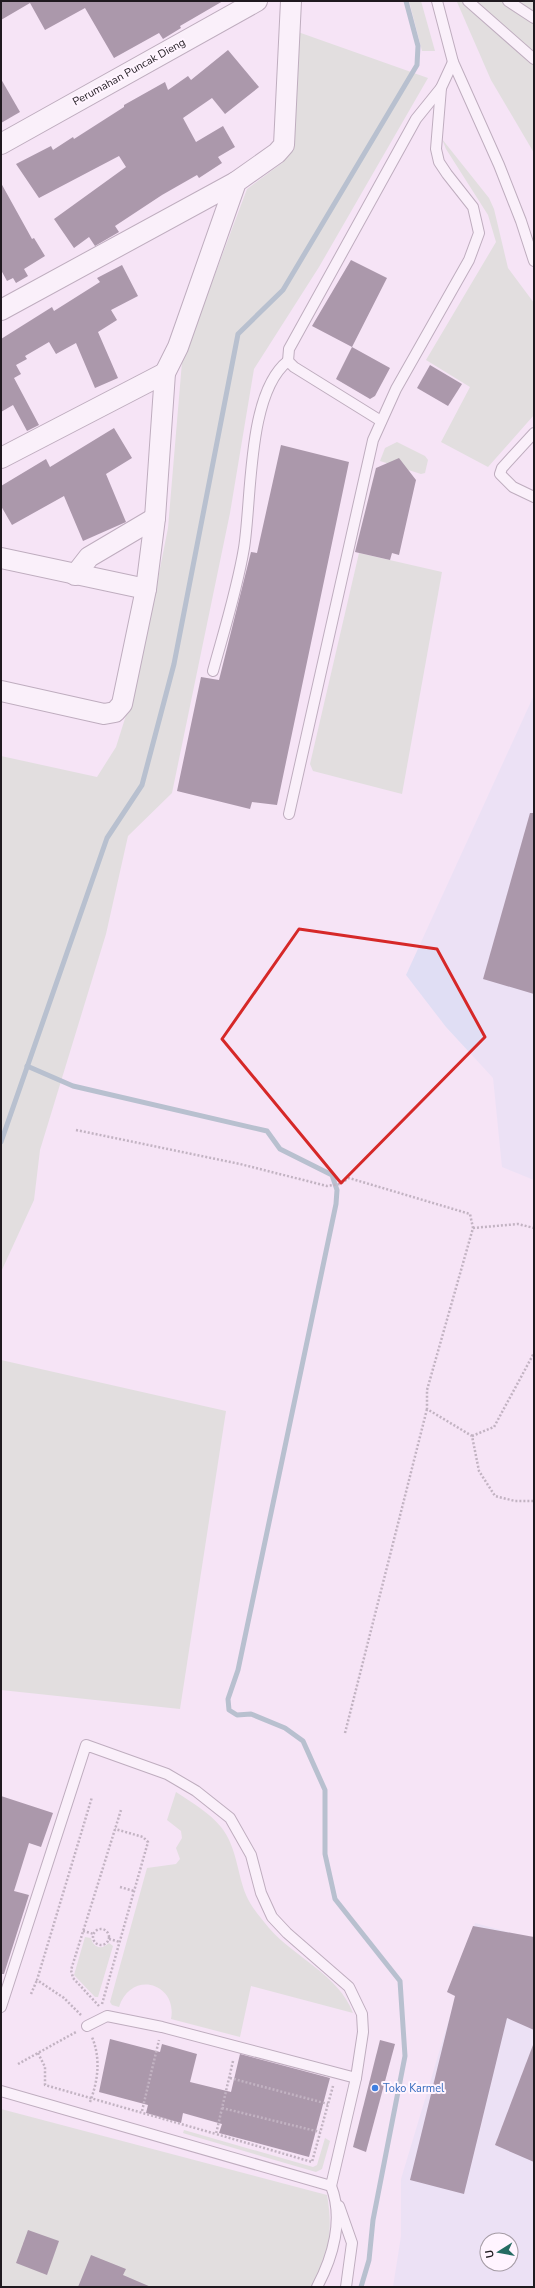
<svg xmlns="http://www.w3.org/2000/svg" width="535" height="2288" font-family="'Nunito Sans',sans-serif">
<style>
.industrial{fill:#e0def4;fill-rule:evenodd}
.green{fill:#c9d8c3}
.lines{fill:none;stroke-linecap:round;stroke-linejoin:round}
.stream{stroke:#6e94a0;stroke-width:5}
.building{fill:#513c51}
.lane-casing{stroke:#7c6b7c;stroke-width:12}
.street-casing{stroke:#7c6b7c;stroke-width:22}
.path{stroke:#847884;stroke-width:2.5;stroke-dasharray:2 2;stroke-linecap:butt}
.lane{stroke:#fff;stroke-width:10}
.street{stroke:#fff;stroke-width:20}
.marked{fill:none;stroke:#d62828;stroke-width:3;stroke-linejoin:round}
.shop-dot{fill:#3f7fe0;stroke:#fff4ff;stroke-width:1.5}
.labels{text-anchor:middle;dominant-baseline:central;stroke-width:4;stroke-linejoin:round;paint-order:stroke}
.street-label{font-size:11px;fill:#1f191f;stroke:#fff4ff}
.shop-label{font-size:11px;fill:#366cbe;stroke:#fff4ff;text-anchor:start}
</style>
<rect width="100%" height="100%" fill="#f6e4f6"/>
<g class="industrial">
<path d="M 534,695 L 534,1180 L 502,1167 L 493,1078 L 446,1027 L 406,975 Z"/>
<path d="M 475,1923 L 534,1939 L 534,2287 L 393,2287 L 401,2236 L 401,2179 L 453,2006 ZM 487,2240 L 511,2240 L 511,2264 L 487,2264 Z"/>
</g>
<g class="green">
<path d="M 409,1 L 421,1 L 435,51 L 422,51 Z"/>
<path d="M 534,1 L 534,153 L 491,80 L 457,2 Z"/>
<path d="M 298,32 L 428,78 L 319,267 L 254,369 L 230,513 L 172,793 L 128,836 L 106,934 L 40,1150 L 34,1200 L 1,1272 L 1,756 L 97,777 L 116,747 L 139,674 L 168,528 L 182,362 L 247,189 L 282,163 L 291,148 Z"/>
<path d="M 442,139 L 489,198 L 494,209 L 508,268 L 534,303 L 534,415 L 488,467 L 441,442 L 470,387 L 426,360 L 496,242 L 488,215 L 446,149 Z"/>
<path d="M 397,442 L 425,456 L 428,460 L 425,473 L 421,474 L 380,461 L 385,448 Z"/>
<path d="M 359,553 L 442,572 L 402,794 L 313,771 L 310,764 Z"/>
<path d="M 1,1360 L 226,1411 L 180,1709 L 1,1690 Z"/>
<path d="M 176,1792 C 191,1802 210,1813 221,1827 C 237,1847 237,1873 246,1895 C 251,1907 261,1918 269,1928 C 295,1958 339,1975 353,2013 L 251,1986 L 240,2037 L 171,2019 C 178,1983 131,1969 119,2007 L 112,2005 L 110,2002 L 147,1868 L 176,1864 L 180,1859 L 176,1848 L 182,1838 L 181,1831 L 167,1820 Z"/>
<path d="M 85,1937 L 91,1938 C 93,1948 102,1950 109,1943 L 113,1946 L 98,1997 L 95,1997 L 74,1975 Z"/>
<path d="M 1,2109 L 327,2195 C 333,2227 330,2261 311,2287 L 1,2287 Z"/>
<path d="M 184,2130 L 313,2167 L 317,2165 L 325,2138 L 330,2141 L 322,2169 L 316,2172 L 186,2134 L 183,2133 Z"/>
</g>
<g class="lines">
<g class="stream">
<path d="M 27,1066 L 73,1086 L 267,1131 L 280,1149 L 332,1175 L 337,1190 L 336,1204 L 238,1670 L 228,1699 L 229,1710 L 237,1715 L 251,1714 L 285,1728 L 303,1741 L 325,1790 L 325,1854 L 335,1899 L 400,1981 L 405,2056 L 373,2220 L 369,2260 L 361,2287"/>
<path d="M 1,1142 L 107,838 L 142,785 L 174,664 L 238,334 L 283,290 L 417,65 L 418,46 L 406,1"/>
</g>
</g>
<g class="building">
<path d="M 1,1 L 223,1 L 180,26 L 181,28 L 163,39 L 159,33 L 114,58 L 85,8 L 45,30 L 30,3 L 1,20 Z"/>
<path d="M 228,50 L 259,87 L 225,114 L 212,98 L 183,118 L 196,142 L 223,126 L 235,147 L 218,157 L 222,163 L 199,178 L 197,175 L 162,195 L 115,226 L 119,232 L 95,246 L 89,237 L 74,248 L 54,219 L 126,167 L 119,156 L 39,198 L 16,164 L 51,146 L 53,150 L 73,137 L 74,139 L 124,107 L 124,105 L 165,82 L 168,90 L 188,76 L 191,80 Z"/>
<path d="M 1,79 L 20,112 L 1,123 Z"/>
<path d="M 1,183 L 32,239 L 34,238 L 45,256 L 24,269 L 28,276 L 16,283 L 13,278 L 7,281 L 1,270 Z"/>
<path d="M 351,260 L 387,278 L 352,347 L 390,368 L 375,396 L 370,399 L 336,379 L 352,347 L 312,326 Z"/>
<path d="M 122,265 L 138,296 L 111,310 L 117,320 L 98,332 L 118,378 L 95,388 L 76,343 L 56,354 L 49,342 L 25,356 L 27,359 L 16,365 L 21,374 L 14,378 L 39,425 L 27,431 L 13,405 L 1,412 L 1,339 L 52,307 L 54,311 L 100,282 L 97,278 Z"/>
<path d="M 430,365 L 462,384 L 448,406 L 417,388 Z"/>
<path d="M 114,428 L 132,458 L 106,474 L 126,522 L 83,541 L 64,496 L 12,525 L 1,506 L 1,486 L 46,459 L 50,467 Z"/>
<path d="M 281,445 L 349,462 L 277,805 L 252,802 L 250,809 L 177,791 L 201,677 L 219,680 L 251,552 L 257,553 Z"/>
<path d="M 399,458 L 416,480 L 399,555 L 392,553 L 390,560 L 355,552 L 376,468 Z"/>
<path d="M 530,813 L 534,813 L 534,994 L 483,979 Z"/>
<path d="M 1,1796 L 53,1813 L 41,1847 L 29,1843 L 14,1891 L 29,1895 L 4,1974 L 1,1974 Z"/>
<path d="M 473,1926 L 534,1937 L 534,2030 L 507,2018 L 464,2194 L 410,2180 L 455,1996 L 447,1992 Z"/>
<path d="M 110,2039 L 160,2052 L 162,2044 L 197,2054 L 190,2082 L 231,2092 L 240,2054 L 330,2078 L 309,2157 L 219,2133 L 222,2124 L 183,2113 L 181,2123 L 146,2113 L 148,2105 L 99,2092 Z"/>
<path d="M 380,2040 L 395,2044 L 366,2152 L 353,2147 Z"/>
<path d="M 533,2045 L 534,2045 L 534,2162 L 495,2145 Z"/>
<path d="M 28,2230 L 59,2241 L 47,2275 L 16,2263 Z"/>
<path d="M 91,2255 L 126,2269 L 123,2275 L 151,2287 L 78,2287 Z"/>
</g>
<g class="lines">
<defs>
<g id="lane">
<path d="M 437,1 L 453,62 L 499,165 L 521,221 L 534,261"/>
<path d="M 468,1 L 534,59"/>
<path d="M 508,1 L 534,18"/>
<path d="M 381,421 L 294,367 L 288,361 L 289,349 L 416,119 L 441,88"/>
<path d="M 534,433 L 502,468 L 500,474 L 513,487 L 534,497"/>
<path d="M 213,671 C 224,631 237,590 244,548 C 252,498 247,393 288,361"/>
<path d="M 289,814 L 373,440 L 396,389 L 469,260 L 479,233 L 473,207 L 447,174 L 439,162 L 436,149 L 441,88 L 453,62"/>
<path d="M 1,2007 L 86,1745 L 167,1774 L 196,1791 L 230,1818 L 251,1855 L 261,1893 L 272,1917 L 287,1933 L 349,1987 L 362,2014 L 363,2032 L 356,2078 L 331,2186 L 1,2091"/>
<path d="M 87,2026 L 107,2016 L 162,2027 L 356,2078"/>
<path d="M 339,2206 L 352,2243 L 346,2287"/>
<path d="M 317,2287 C 333,2257 344,2219 331,2186"/>
</g>
<g id="street">
<path d="M 1,144 L 257,1"/>
<path d="M 1,310 L 236,182"/>
<path d="M 1,458 L 165,373"/>
<path d="M 1,558 L 146,589"/>
<path d="M 75,575 L 89,557 L 155,518"/>
<path d="M 1,691 L 104,714 L 115,712 L 122,704 L 146,589 L 155,518 L 165,373 L 178,347 L 236,182 L 277,153 L 284,145 L 291,1"/>
</g>
</defs>
<use href="#lane" class="lane-casing"/>
<use href="#street" class="street-casing"/>
<g class="path">
<path d="M 76,1130 L 240,1164 L 327,1186 L 340,1184 L 349,1178 L 470,1214 L 473,1228 L 427,1390 L 427,1409 L 472,1436 L 479,1471 L 495,1496 L 515,1501 L 534,1501"/>
<path d="M 473,1228 L 518,1224 L 534,1228"/>
<path d="M 472,1436 L 494,1427 L 534,1353"/>
<path d="M 345,1733 L 427,1409"/>
<path d="M 120,1887 L 134,1891"/>
<circle cx="101" cy="1937" r="8"/>
<path d="M 83,1931 L 94,1934"/>
<path d="M 109,1939 L 120,1942"/>
<path d="M 31,1994 L 37,1980"/>
<path d="M 102,2004 L 148,1842 L 143,1837 L 115,1829"/>
<path d="M 99,2006 L 73,1978 L 71,1970 L 121,1810"/>
<path d="M 81,2015 L 64,1998 L 37,1980 L 92,1797"/>
<path d="M 38,2053 L 45,2067 L 45,2085 L 216,2134"/>
<path d="M 233,2061 L 216,2134 L 312,2162 L 333,2086"/>
<path d="M 18,2064 L 76,2032"/>
<path d="M 230,2078 L 328,2104"/>
<path d="M 90,2102 C 98,2081 101,2059 92,2037"/>
<path d="M 222,2108 L 320,2132"/>
<path d="M 142,2111 L 159,2040"/>
</g>
<use href="#lane" class="lane"/>
<use href="#street" class="street"/>
</g>
<path d="M0 0H535V2288H0ZM 299,929 L 437,949 L 485,1037 L 341,1183 L 222,1039 Z" fill="#f6e4f6" fill-opacity=".55" fill-rule="evenodd"/>
<path class="marked" d="M 299,929 L 437,949 L 485,1037 L 341,1183 L 222,1039 Z"/>
<circle class="shop-dot" cx="375" cy="2088" r="4"/>
<g class="labels">
<g class="street-label">
<text transform="translate(129 72) rotate(-29)">Perumahan Puncak Dieng</text>
</g>
<g class="shop-label">
<text x="383" y="2088">Toko Karmel</text>
</g>
</g>
<rect width="535" height="2288" fill="none" stroke="#1f191f" stroke-width="4"/>
<g transform="translate(499 2252) rotate(259)"><circle r="19" fill="#fff4ff" stroke="#a59ca5"/>
<path d="M0-3L7 15L0 10L-7 15Z" fill="#246b62"/>
<text y="-6" font-size="11" font-weight="bold" text-anchor="middle" fill="#1f191f">U</text>
</g>
</svg>
